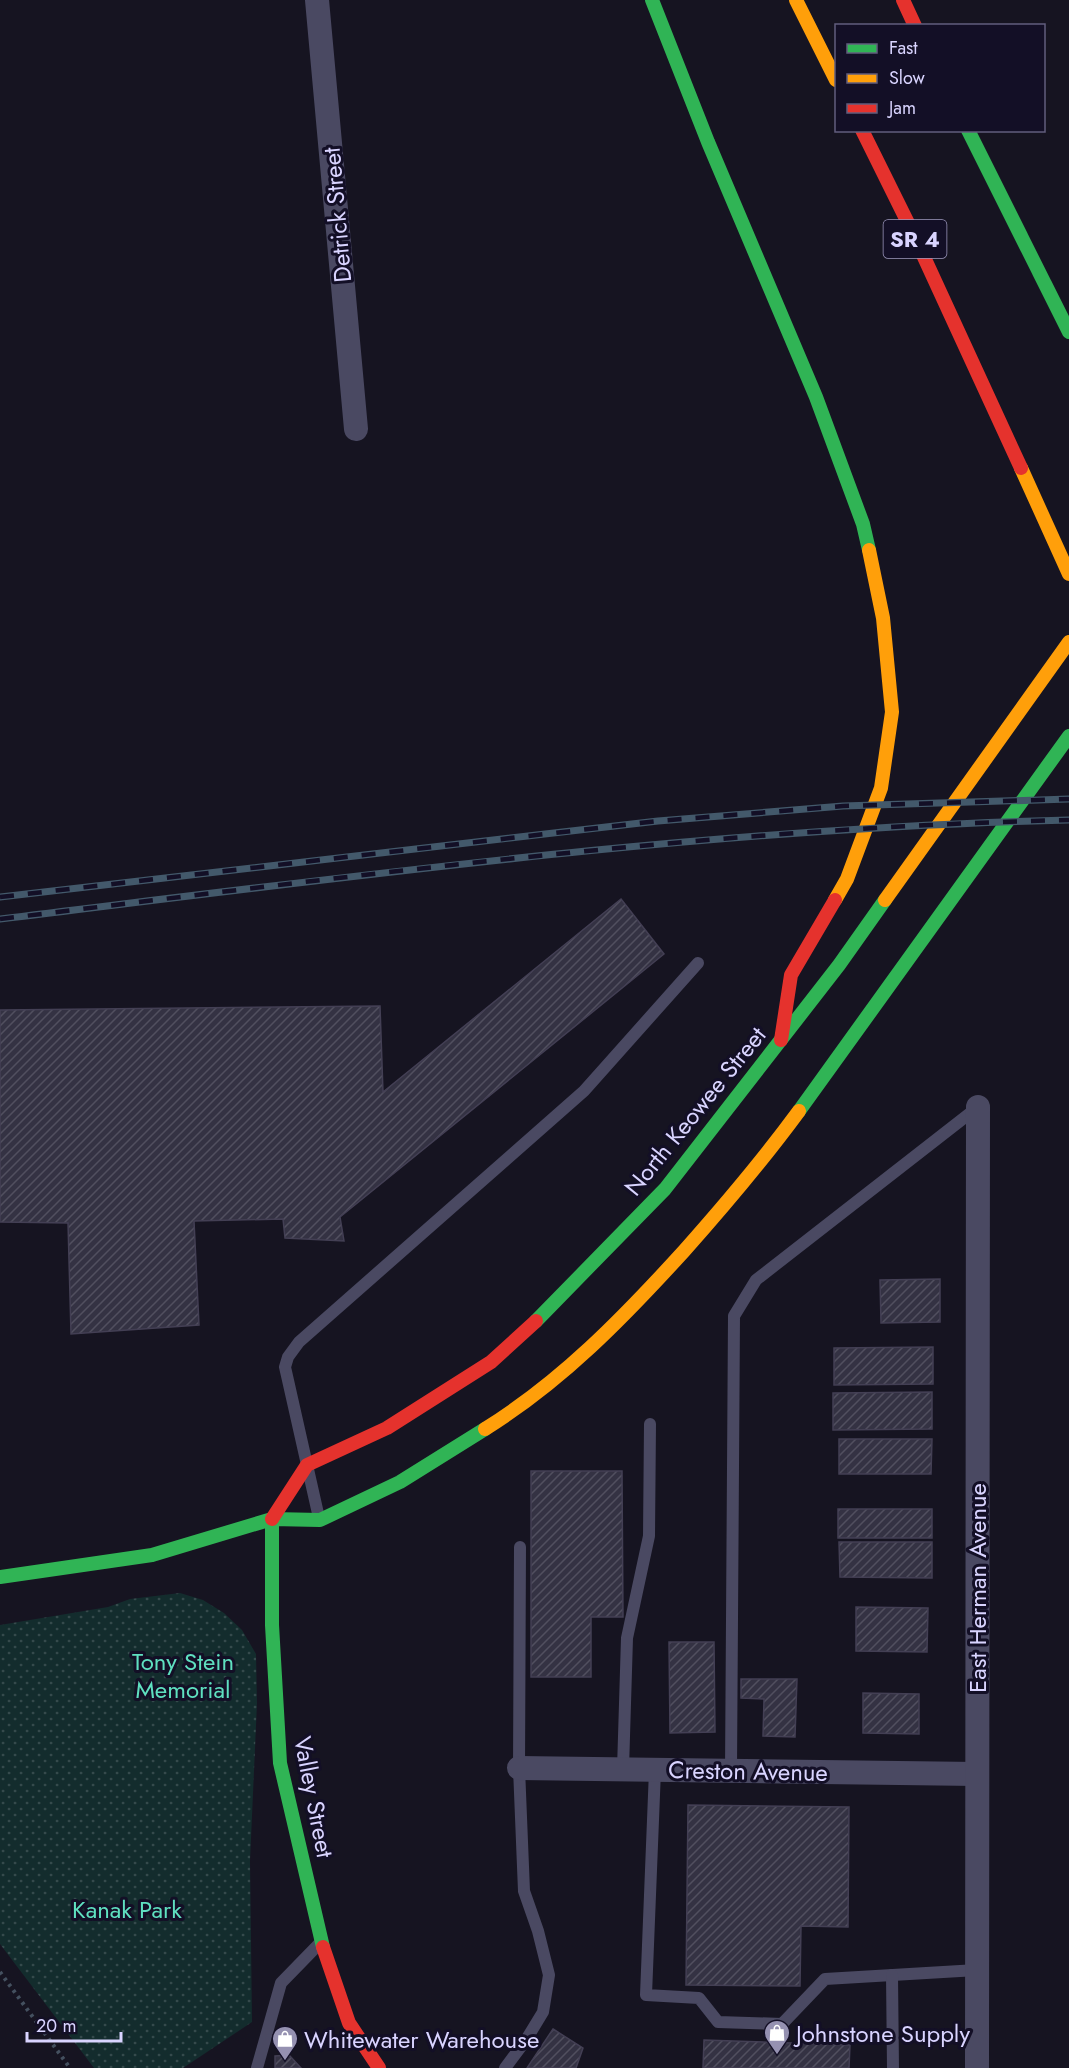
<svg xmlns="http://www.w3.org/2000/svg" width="1069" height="2068" font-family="Jost,sans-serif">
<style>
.park{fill:url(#park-dots)}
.building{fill:url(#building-hatch);stroke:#433f54;stroke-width:1.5}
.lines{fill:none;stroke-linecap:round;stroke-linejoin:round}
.path{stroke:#44505f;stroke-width:4;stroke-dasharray:3 4.5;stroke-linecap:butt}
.lane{stroke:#4a4962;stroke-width:12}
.street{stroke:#4a4962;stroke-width:24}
.fast{stroke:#30b455;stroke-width:14}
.slow{stroke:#ff9f0a;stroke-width:14}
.jam{stroke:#e5322d;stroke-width:14}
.rail-casing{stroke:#43596b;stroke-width:7}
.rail{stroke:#130f26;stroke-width:4.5;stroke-dasharray:14;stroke-linecap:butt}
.labels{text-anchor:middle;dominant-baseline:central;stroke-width:6;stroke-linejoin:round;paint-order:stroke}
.shield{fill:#130f26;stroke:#9e99be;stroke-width:1.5}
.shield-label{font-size:22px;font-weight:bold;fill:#d9d4ff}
.street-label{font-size:24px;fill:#d9d4ff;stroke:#130f26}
.park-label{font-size:24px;fill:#5fe0c0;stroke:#130f26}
.poi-label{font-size:24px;fill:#d9d4ff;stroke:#130f26;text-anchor:start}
</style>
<defs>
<pattern id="park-dots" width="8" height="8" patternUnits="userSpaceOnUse" patternTransform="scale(1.5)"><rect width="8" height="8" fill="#132c2d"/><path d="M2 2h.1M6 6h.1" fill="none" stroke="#354a4c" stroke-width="1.8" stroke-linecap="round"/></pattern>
<pattern id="building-hatch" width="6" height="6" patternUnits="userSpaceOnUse" patternTransform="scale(1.5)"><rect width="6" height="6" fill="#343243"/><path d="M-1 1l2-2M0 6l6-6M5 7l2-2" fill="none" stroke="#514f5f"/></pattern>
</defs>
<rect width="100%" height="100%" fill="#161421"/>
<path class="park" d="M 180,1593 L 203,1600 L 224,1613 L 242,1630 L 256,1654 L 257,1703 L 250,1861 L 252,2022 L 183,2068 L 94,2068 L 0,1944 L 0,1625 L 108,1607 L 130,1599 Z"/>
<g class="building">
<path d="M 621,899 L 664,954 L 340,1217 L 344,1241 L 285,1238 L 283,1219 L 194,1221 L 199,1325 L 71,1334 L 68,1223 L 0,1222 L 0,1010 L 380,1006 L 383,1092 Z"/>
<path d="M 940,1279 L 940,1322 L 881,1323 L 880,1280 Z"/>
<path d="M 933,1347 L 933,1384 L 834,1385 L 834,1348 Z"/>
<path d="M 932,1392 L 932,1429 L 833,1430 L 833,1393 Z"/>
<path d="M 839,1439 L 932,1439 L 931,1474 L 839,1474 Z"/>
<path d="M 531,1471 L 622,1471 L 623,1617 L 591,1617 L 591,1677 L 531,1677 Z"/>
<rect x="838" y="1509" width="94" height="29"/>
<path d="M 839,1542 L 932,1542 L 932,1578 L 840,1577 Z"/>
<path d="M 856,1607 L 928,1608 L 927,1652 L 856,1651 Z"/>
<path d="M 669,1642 L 714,1642 L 715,1732 L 670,1733 Z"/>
<path d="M 741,1679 L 797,1679 L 795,1737 L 763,1736 L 764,1699 L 741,1698 Z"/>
<path d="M 863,1693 L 919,1694 L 919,1734 L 863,1733 Z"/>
<path d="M 688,1805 L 849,1807 L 848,1927 L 801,1926 L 800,1986 L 686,1985 Z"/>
<path d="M 553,2029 L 583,2048 L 576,2068 L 527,2068 Z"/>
<path d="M 704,2040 L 850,2045 L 849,2068 L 703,2068 Z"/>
<path d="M 289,2055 L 301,2068 L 275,2068 L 275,2056 Z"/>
</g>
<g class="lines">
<path class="path" d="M 0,1972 L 70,2068"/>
<g class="lane">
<path d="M 319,1518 L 285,1367 L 288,1357 L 299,1342 L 584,1091 L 698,963"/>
<path d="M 623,1769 L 627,1638 L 649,1536 L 650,1424"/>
<path d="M 655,1770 L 646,1995 L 699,1998 L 718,2022 L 782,2024 L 825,1979 L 977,1970"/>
<path d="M 731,1771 L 734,1316 L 756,1280 L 978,1107"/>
<path d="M 892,1975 L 893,2068"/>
<path d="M 257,2068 L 281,1983 L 319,1944"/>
<path d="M 505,2068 L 526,2040 L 543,2012 L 549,1975 L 538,1931 L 524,1891 L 519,1768 L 520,1547"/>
</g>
<g class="street">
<path d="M 317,0 L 356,429"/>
<path d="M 519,1768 L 977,1774"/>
<path d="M 977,2068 L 978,1107"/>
</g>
<g class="fast">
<path d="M 652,0 L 708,142 L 816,397 L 863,524 L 869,550"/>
<path d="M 968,130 L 1069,332"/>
<path d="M 799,1111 L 1069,736"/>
<path d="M 536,1321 L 665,1189 L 839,965 L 885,900"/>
<path d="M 272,1519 L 272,1625 L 280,1763 L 323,1947"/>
<path d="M 0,1577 L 152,1555 L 272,1519 L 320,1520 L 400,1482 L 485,1429"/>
</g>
<g class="slow">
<path d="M 796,0 L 836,80"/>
<path d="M 1021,468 L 1069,574"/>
<path d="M 835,900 L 847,879 L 881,788 L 892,712 L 883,618 L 869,550"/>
<path d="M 885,900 L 1069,642"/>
<path d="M 485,1429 C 562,1381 623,1318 684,1251 C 724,1206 763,1160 799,1111"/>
</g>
<g class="jam">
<path d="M 903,0 L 915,26"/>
<path d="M 862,130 L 912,231 L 1021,468"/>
<path d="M 781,1040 L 791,975 L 835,900"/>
<path d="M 272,1519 L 307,1465 L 387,1428 L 491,1362 L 536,1321"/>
<path d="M 323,1947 L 349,2023 L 379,2068"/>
</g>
<defs>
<g id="rail">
<path d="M 0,897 L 658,821 L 843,806 L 1069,799"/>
<path d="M 0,919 C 355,876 711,828 1069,820"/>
</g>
</defs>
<use href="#rail" class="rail-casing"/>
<use href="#rail" class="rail"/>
</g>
<defs>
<symbol id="shop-pin" viewBox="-11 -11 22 30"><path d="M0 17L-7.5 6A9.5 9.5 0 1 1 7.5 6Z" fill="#9591b1" stroke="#130f26"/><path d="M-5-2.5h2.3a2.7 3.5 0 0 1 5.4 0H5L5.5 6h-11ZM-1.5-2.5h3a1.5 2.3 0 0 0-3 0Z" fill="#fff"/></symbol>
</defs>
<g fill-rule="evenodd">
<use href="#shop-pin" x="762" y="2018" width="30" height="40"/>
<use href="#shop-pin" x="270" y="2024" width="30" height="40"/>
</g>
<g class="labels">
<rect class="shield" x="883.5" y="220" width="63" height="38" rx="4.5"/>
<g class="shield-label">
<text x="915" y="239">SR 4</text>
</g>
<g class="street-label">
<text transform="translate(337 215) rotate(-95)">Detrick Street</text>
<text transform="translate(695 1111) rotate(-51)">North Keowee Street</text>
<text transform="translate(977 1588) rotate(-90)">East Herman Avenue</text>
<text transform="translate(748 1771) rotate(1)">Creston Avenue</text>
<text transform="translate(314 1797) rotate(79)">Valley Street</text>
</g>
<g class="park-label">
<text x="183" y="1661">Tony Stein<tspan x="183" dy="28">Memorial</tspan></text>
<text x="127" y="1909">Kanak Park</text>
</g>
<g class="poi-label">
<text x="796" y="2033">Johnstone Supply</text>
<text x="304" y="2039">Whitewater Warehouse</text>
</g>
</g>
<rect x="835" y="24" width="210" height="108" fill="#130f26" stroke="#625e7d" stroke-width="1.5"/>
<rect x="847" y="44" width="30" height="9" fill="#30b455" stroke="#625e7d" stroke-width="1.5"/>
<text x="889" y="54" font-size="18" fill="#d9d4ff">Fast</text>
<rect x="847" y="74" width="30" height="9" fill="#ff9f0a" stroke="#625e7d" stroke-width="1.5"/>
<text x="889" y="84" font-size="18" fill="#d9d4ff">Slow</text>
<rect x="847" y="104" width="30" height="9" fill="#e5322d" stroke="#625e7d" stroke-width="1.5"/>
<text x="889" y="114" font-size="18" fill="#d9d4ff">Jam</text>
<path d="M27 2032v9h94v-9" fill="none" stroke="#d9d4ff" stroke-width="3"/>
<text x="36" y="2032" font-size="18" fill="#d9d4ff" stroke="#130f26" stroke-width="4.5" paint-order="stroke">20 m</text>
</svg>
